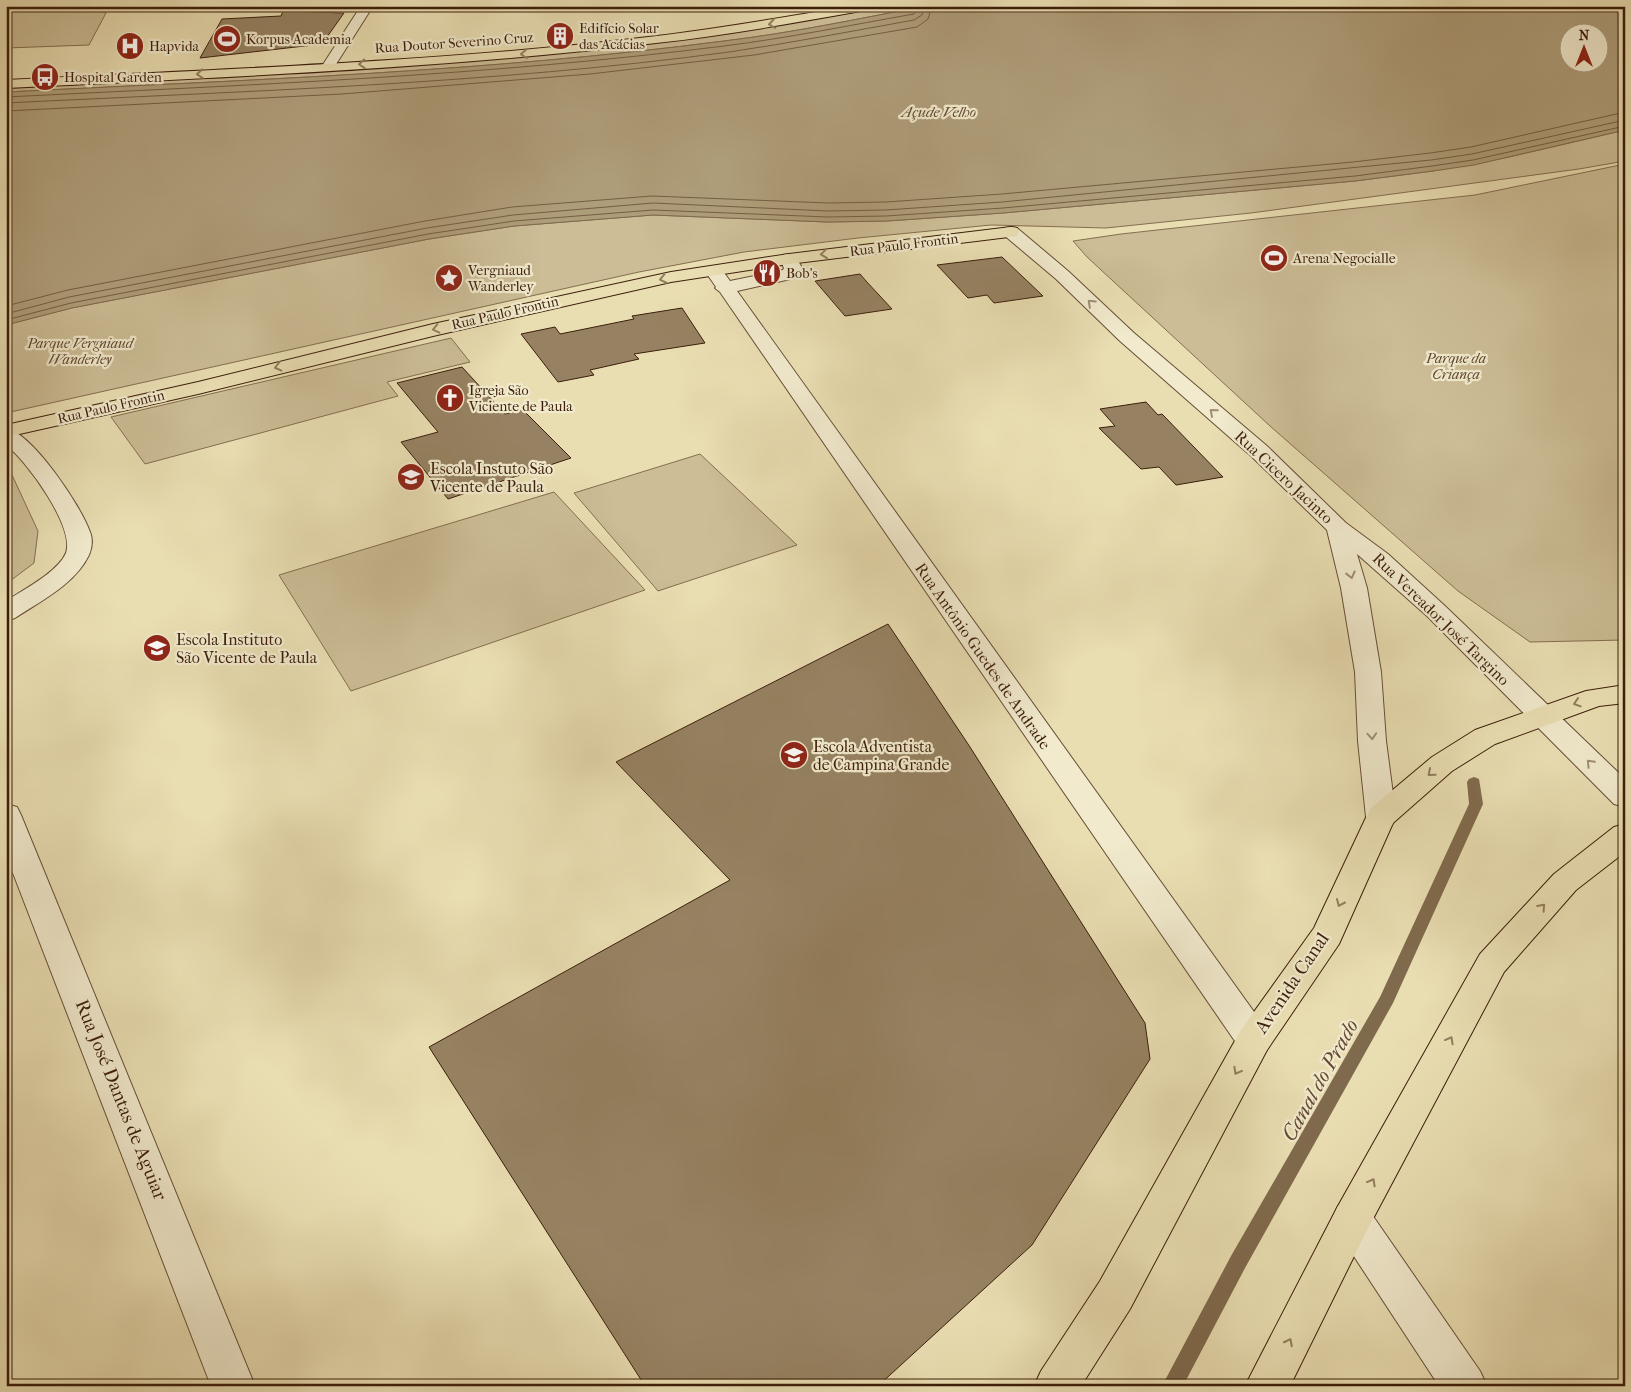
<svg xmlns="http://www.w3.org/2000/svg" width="1631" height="1392" font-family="'IM FELL French Canon',serif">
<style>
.green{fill:#ccbd96;stroke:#846e50}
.water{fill:#ae9d79;stroke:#806a4d;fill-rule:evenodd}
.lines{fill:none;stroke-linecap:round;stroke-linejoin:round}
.shore{stroke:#755e42;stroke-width:1}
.stream{fill:#806a4d;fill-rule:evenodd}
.building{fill:#968262;stroke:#3c1e0b}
.minor-casing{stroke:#674e35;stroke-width:2}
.major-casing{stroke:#3c1e0b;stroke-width:2}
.minor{fill:#f1eacd;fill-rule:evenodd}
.major{fill:#e9deb2;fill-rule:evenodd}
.oneway{stroke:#927e5e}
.oneway2{stroke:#a08e76}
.labels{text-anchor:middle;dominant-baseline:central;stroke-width:4.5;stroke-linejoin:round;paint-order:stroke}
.far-poi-label{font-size:14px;fill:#3c1e0b;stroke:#f1eacd;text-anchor:start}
.far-street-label{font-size:14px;fill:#3c1e0b;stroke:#f1eacd}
.far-park-label{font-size:14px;font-style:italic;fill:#60462e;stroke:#f1eacd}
.far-water-label{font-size:15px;font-style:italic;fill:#644a32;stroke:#f1eacd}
.poi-label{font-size:16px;fill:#3c1e0b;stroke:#f1eacd;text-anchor:start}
.street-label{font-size:16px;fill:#3c1e0b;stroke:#f1eacd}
.near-street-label{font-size:19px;fill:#3c1e0b;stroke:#f1eacd}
.near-water-label{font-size:21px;font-style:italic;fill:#644a32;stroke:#f1eacd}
</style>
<rect width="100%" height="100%" fill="#e9deb2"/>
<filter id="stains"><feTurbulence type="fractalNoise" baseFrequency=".004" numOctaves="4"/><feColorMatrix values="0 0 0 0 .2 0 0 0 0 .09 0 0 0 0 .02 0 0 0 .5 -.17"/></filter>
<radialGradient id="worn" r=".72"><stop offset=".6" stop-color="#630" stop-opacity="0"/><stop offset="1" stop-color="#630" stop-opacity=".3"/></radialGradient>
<g class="green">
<path d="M 6,6 L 90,6 L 89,8 L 106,13 L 89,45 L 6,48 Z"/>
<path d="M 885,6 L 925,6 C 858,19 791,33 724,41 C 486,72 246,80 6,92 L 6,87 L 551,53 L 835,16 Z"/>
<path d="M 1625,130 L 1625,161 L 1579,169 L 1251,213 L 1106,228 L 991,225 L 858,238 L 744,252 L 639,272 L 6,413 L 6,325 L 71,308 L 429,239 L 514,226 L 653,215 L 828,222 L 887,221 L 1003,213 L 1355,181 L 1433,171 L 1509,157 Z"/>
<path d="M 1625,164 L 1625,640 L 1530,642 L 1458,591 L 1270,426 L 1087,257 L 1073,241 L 1121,234 L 1475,195 Z"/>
<path d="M 451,338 L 470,362 L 387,382 L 398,396 L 145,464 L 111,417 Z"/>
<path d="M 700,454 L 797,545 L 658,591 L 574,493 Z"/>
<path d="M 6,462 L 38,531 L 34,563 L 6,584 Z"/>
<path d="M 554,492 L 645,590 L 351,691 L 279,575 Z"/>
</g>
<path class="water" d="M 925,6 L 1625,6 L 1625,130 L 1474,165 L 1433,171 L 1355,181 L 1003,213 L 887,221 L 828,222 L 653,215 L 514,226 L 429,239 L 72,308 L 6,325 L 6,92 C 246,80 486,72 724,41 C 791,33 858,19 925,6 ZM 1568,32 L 1598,32 L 1598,62 L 1568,62 Z"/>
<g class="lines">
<g class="shore">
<path d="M 6,97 C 246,85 486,76 724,46 C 788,38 851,25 914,14 L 918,6"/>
<path d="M 6,103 C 246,91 491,84 729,52 C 791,43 852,31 914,20 L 922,15 L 924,6"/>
<path d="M 6,111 L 342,94 L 590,74 L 754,55 L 917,27 L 928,19 L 932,6"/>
<path d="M 6,306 L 68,290 L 425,221 L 512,207 L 652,196 L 828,203 L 886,202 L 1002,194 L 1353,162 L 1430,153 L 1471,147 L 1625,112"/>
<path d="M 6,314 L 69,297 L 427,228 L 513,215 L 653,203 L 828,211 L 886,210 L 1002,202 L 1431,160 L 1472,154 L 1625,120"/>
<path d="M 6,320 L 71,303 L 428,234 L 514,221 L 653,210 L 828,217 L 886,216 L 1003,208 L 1355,176 L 1432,166 L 1473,160 L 1625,126"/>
</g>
<path class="stream" d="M 1474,777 L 1479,779 L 1483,804 L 1393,1003 L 1245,1268 L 1183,1386 L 1162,1386 L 1231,1256 L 1380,997 L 1469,804 L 1467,782 L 1469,779 Z"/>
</g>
<g class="building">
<path d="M 283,11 L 344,13 L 322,44 L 200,58 L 222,19 L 281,16 Z"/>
<path d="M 1002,257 L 1043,296 L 994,303 L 987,295 L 968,298 L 937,265 Z"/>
<path d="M 860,274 L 866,281 L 892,309 L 845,316 L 815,281 Z"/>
<path d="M 682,308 L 705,343 L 634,354 L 639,359 L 590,370 L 594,375 L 558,382 L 521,334 L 555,327 L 560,334 L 634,319 L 632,316 Z"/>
<path d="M 462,367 L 505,414 L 523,410 L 571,458 L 448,499 L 401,442 L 438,432 L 397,383 Z"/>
<path d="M 1146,402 L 1158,415 L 1162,414 L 1223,477 L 1176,485 L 1159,467 L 1141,469 L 1099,428 L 1115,426 L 1100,409 Z"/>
<path d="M 888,624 L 970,747 L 1145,1023 L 1150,1059 L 1032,1245 L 878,1386 L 645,1386 L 429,1047 L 730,880 L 616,762 Z"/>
</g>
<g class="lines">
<defs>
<g id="minor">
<path d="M 361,6 L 373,6 L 333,69 L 323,69 L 322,66 Z"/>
<path d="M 1011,227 L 1017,228 L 1068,271 L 1134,333 L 1267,446 L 1346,523 L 1388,554 L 1445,606 L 1625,779 L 1625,807 L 1614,804 L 1427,616 L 1357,554 L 1367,588 L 1381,672 L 1386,741 L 1396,817 L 1392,825 L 1381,828 L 1370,825 L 1366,817 L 1358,741 L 1355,672 L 1341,588 L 1327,530 L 1251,456 L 1120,341 L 1056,279 L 1005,236 L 1003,232 L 1005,228 Z"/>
<path d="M 789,254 L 795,255 L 802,268 L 795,278 L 737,291 L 1267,1030 L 1272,1040 L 1267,1050 L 1254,1055 L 1241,1050 L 720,292 L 715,288 L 716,287 L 705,271 L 708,267 L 714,266 L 720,267 L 730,281 L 783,270 L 784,268 L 780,259 L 783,255 Z"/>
<path d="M 6,428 C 33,434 81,506 90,532 C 93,539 92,548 89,555 C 75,584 41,601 15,618 L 6,621 L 6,601 C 23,590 58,572 66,553 C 75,527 27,461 6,445 Z"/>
<path d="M 6,804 L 17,807 L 21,815 L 255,1386 L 211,1386 L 6,855 Z"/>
<path d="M 1352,1201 L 1366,1206 L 1480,1371 L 1487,1386 L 1439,1386 L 1338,1232 L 1332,1219 L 1338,1206 Z"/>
</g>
<g id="major">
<path d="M 851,6 L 878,6 L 872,9 C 800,22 728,35 656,43 C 440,69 223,77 6,88 L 6,80 C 223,69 441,62 657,36 C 722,28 786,17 851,6 Z"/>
<path d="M 1011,227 L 1017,228 L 1019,232 L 1017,236 L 789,264 L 671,282 L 433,336 L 198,394 L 6,437 L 6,425 L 198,382 L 433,324 L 671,272 L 789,254 Z"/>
<path d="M 1625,685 L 1625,703 L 1599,706 L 1495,744 L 1452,771 L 1393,823 L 1339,944 L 1267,1050 L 1130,1309 L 1081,1386 L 1034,1386 L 1041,1371 L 1100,1281 L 1241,1030 L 1314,928 L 1370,809 L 1432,757 L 1475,730 L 1586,691 Z"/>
<path d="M 1625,824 L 1625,852 L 1576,890 L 1504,972 L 1366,1232 L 1290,1386 L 1245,1386 L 1338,1206 L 1480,954 L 1554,874 L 1614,827 Z"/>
</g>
</defs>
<use href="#minor" class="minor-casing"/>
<use href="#major" class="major-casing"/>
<use href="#minor" class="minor"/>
<use href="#major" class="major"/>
</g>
<defs><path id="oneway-chevron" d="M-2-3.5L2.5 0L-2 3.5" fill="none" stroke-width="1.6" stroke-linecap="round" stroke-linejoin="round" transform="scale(1.25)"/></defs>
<g class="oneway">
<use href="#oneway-chevron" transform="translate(772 24) rotate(171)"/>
<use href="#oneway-chevron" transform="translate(524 54) rotate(176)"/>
<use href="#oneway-chevron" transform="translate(362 64) rotate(176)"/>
<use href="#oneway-chevron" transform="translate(200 74) rotate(176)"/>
<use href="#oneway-chevron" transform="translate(824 254) rotate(173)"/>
<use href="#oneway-chevron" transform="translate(663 279) rotate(168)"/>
<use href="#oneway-chevron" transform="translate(436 329) rotate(167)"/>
<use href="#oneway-chevron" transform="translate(278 367) rotate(166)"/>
<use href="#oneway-chevron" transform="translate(1577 703) rotate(162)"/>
<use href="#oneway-chevron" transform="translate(1431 773) rotate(139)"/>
<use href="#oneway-chevron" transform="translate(1340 903) rotate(114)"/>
<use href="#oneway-chevron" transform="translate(1542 907) rotate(-48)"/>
<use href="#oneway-chevron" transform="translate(1450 1040) rotate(-61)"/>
<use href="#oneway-chevron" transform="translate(1237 1071) rotate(119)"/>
<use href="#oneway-chevron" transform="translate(1372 1182) rotate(-61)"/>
<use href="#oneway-chevron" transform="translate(1289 1342) rotate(-63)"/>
</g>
<g class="oneway2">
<use href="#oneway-chevron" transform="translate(1091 303) rotate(-137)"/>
<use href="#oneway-chevron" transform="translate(1213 412) rotate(-139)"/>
<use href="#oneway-chevron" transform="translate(1351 575) rotate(76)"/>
<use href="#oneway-chevron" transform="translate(1372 736) rotate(86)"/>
<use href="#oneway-chevron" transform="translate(1590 763) rotate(-134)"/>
</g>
<defs>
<symbol id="building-disc" viewBox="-11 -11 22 22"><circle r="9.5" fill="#8f2418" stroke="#f1eacd"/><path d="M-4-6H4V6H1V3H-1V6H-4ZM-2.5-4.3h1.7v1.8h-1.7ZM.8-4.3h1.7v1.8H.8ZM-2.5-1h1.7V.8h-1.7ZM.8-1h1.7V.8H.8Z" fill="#fff"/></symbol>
<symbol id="stadium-disc" viewBox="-11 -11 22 22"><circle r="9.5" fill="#8f2418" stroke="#f1eacd"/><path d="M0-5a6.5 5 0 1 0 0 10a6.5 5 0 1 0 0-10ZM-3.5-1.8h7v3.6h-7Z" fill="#fff"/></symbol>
<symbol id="hospital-disc" viewBox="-11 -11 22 22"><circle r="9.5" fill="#8f2418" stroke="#f1eacd"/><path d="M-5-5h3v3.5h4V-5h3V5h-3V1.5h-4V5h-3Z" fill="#fff"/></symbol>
<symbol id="bus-disc" viewBox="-11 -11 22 22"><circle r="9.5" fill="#8f2418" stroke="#f1eacd"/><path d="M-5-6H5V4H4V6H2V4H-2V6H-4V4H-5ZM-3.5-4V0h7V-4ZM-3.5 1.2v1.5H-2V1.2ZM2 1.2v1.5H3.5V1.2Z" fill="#fff"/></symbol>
<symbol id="restaurant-disc" viewBox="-11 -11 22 22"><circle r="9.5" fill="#8f2418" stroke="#f1eacd"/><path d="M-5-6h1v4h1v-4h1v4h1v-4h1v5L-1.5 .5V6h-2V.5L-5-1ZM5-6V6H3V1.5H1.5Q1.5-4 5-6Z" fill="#fff"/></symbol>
<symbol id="sight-disc" viewBox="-11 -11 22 22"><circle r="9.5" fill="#8f2418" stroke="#f1eacd"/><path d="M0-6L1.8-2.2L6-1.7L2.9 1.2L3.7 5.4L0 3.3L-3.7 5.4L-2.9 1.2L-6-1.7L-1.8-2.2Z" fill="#fff"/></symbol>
<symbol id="church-disc" viewBox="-11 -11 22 22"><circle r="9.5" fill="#8f2418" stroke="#f1eacd"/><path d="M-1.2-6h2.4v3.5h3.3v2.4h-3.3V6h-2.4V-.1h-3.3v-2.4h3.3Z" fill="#fff"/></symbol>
<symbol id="school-disc" viewBox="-11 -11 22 22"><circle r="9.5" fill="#8f2418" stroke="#f1eacd"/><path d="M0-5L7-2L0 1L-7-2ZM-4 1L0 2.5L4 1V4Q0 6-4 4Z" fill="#fff"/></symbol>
</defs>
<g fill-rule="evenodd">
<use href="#building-disc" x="544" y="20" width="32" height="32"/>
<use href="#stadium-disc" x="211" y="23" width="32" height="32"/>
<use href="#hospital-disc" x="114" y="30" width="32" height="32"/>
<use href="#bus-disc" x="29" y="61" width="32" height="32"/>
<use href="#stadium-disc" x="1258" y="242" width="32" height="32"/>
<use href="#restaurant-disc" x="751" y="257" width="32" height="32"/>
<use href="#sight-disc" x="433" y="262" width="32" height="32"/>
<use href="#church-disc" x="434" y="382" width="32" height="32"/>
<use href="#school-disc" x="395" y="461" width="32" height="32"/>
<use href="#school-disc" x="141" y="632" width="32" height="32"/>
<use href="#school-disc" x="778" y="739" width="32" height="32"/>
</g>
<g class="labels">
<g class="far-poi-label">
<text x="579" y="28">Edifício Solar<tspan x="579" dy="16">das Acácias</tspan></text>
<text x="246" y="39">Korpus Academia</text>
<text x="149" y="46">Hapvida</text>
<text x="64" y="77">Hospital Garden</text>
<text x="1293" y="258">Arena Negocialle</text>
<text x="468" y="270">Vergniaud<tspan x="468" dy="16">Wanderley</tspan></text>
<text x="786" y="273">Bob's</text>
<text x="469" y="390">Igreja São<tspan x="469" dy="16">Viciente de Paula</tspan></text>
</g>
<g class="far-street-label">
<text transform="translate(454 43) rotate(-4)">Rua Doutor Severino Cruz</text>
<text transform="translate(904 245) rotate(-7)">Rua Paulo Frontin</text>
<text transform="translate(505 313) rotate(-13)">Rua Paulo Frontin</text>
<text transform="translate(111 407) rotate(-13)">Rua Paulo Frontin</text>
</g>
<g class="far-park-label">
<text x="80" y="343">Parque Vergniaud<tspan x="80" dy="16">Wanderley</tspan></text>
<text x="1456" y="358">Parque da<tspan x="1456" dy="16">Criança</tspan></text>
</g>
<g class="far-water-label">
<text x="939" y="112">Açude Velho</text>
</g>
<g class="poi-label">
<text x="430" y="468">Escola Instuto São<tspan x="430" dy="18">Vicente de Paula</tspan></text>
<text x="176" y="639">Escola Instituto<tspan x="176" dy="18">São Vicente de Paula</tspan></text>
<text x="813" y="746">Escola Adventista<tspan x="813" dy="18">de Campina Grande</tspan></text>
</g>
<g class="street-label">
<text transform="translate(1284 477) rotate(43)">Rua Cicero Jacinto</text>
<text transform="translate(1441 619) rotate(44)">Rua Vereador José Targino</text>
<text transform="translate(983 656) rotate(55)">Rua Antônio Guedes de Andrade</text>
</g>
<g class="near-street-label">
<text transform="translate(1292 983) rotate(-56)">Avenida Canal</text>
<text transform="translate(121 1100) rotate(68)">Rua José Dantas de Aguiar</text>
</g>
<g class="near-water-label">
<text transform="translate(1320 1080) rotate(-61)">Canal do Prado</text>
</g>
</g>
<rect width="1631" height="1392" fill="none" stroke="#e9deb2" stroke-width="25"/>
<rect x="8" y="8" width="1616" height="1377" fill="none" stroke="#3c1e0b" stroke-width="2.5"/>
<rect x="12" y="12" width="1606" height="1367" fill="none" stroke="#3c1e0b"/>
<g transform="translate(1584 48)"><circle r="24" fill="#f1eacd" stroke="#a9987f"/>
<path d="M0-4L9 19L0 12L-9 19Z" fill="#8f2418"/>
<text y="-8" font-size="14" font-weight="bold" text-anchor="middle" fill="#3c1e0b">N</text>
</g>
<rect width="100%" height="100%" filter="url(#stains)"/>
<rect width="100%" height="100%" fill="url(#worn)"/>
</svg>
